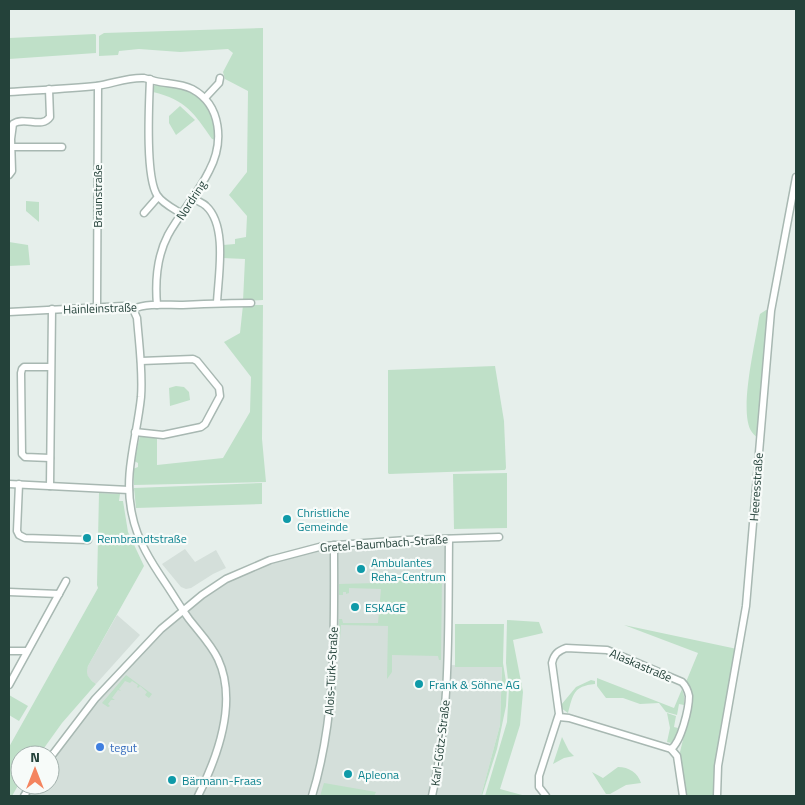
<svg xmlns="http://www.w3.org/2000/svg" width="805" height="805" font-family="'Titillium Web',sans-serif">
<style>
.built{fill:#d4dfda}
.green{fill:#bfe0c8}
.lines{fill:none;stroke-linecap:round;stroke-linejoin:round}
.minor-casing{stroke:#a8b8b2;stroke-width:9}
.minor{stroke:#fff;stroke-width:6}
.culture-dot{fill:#0f9aa8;stroke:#f7fbf9;stroke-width:2}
.shop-dot{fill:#3f7fe0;stroke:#f7fbf9;stroke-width:2}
.labels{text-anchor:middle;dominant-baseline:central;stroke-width:4.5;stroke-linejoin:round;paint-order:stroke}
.street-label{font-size:12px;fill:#24423a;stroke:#f7fbf9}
.culture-label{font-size:12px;fill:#0d838f;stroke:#f7fbf9;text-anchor:start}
.shop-label{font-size:12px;fill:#366cbe;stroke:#f7fbf9;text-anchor:start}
</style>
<rect width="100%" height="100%" fill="#e6efeb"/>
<g class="built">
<path d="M 449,539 L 447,665 L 502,666 L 500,725 L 481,796 L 24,796 L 32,785 L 50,785 L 50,758 L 74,725 L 153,638 L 213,587 L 255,566 L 309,550 Z"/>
<path d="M 185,549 L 195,562 L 216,550 L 226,568 L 213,574 L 191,588 L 186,589 L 181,587 L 162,564 Z"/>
<path d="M 117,615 L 140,635 L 96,684 L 88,678 L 86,671 L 88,666 Z"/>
</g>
<g class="green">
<path d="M 263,28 L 263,300 L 243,301 L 245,259 L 222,258 L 223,245 L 235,244 L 235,239 L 246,237 L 247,216 L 229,195 L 247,172 L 248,91 L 225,79 L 223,72 L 233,53 L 228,49 L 180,52 L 139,49 L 119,51 L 118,55 L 99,56 L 99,36 L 104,33 Z"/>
<path d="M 95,34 L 96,35 L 96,53 L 9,59 L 9,38 Z"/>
<path d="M 156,85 C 182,86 209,94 215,123 C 216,128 215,134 216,140 L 212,139 C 194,113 186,100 153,92 L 152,87 Z"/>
<path d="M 180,106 L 195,120 L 176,135 L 169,123 L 169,116 Z"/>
<path d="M 26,201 L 39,202 L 39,222 L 26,211 Z"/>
<path d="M 9,242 L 28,245 L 30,265 L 9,266 Z"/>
<path d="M 243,305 L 263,305 L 262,439 L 266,482 L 134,485 L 133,469 L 138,467 L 138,463 L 134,461 L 140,436 L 157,438 L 157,465 L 223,458 L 250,412 L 251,377 L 224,342 L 240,333 Z"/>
<path d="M 766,310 L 770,311 L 758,438 C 755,436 752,433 750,429 C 740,406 755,345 759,318 L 760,314 Z"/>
<path d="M 495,366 L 504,421 L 506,468 L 505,470 L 389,474 L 388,473 L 388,370 Z"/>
<path d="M 176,386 L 184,387 L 189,392 L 190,400 L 170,406 L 169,388 Z"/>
<path d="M 507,473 L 507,528 L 454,529 L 453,474 Z"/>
<path d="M 262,483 L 262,504 L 136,508 L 134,488 Z"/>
<path d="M 99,493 L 120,494 L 119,501 L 123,501 L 128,532 L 144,566 L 88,666 C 85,675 89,679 96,684 L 62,723 L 39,755 L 20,755 L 20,782 L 12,796 L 9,796 L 9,747 L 98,588 L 97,585 Z"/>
<path d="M 436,573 L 442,573 L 441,660 L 439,660 L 438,656 L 392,655 L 392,672 L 387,679 L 388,626 L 341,625 L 340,640 L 339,640 L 339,619 L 342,619 L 343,623 L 378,623 L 381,589 L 349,588 L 349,593 L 346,594 L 346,592 L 343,592 L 343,595 L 339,595 L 339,584 L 376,583 L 376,580 L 436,579 Z"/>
<path d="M 507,620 L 539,622 L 543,633 L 513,640 L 523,692 L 520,725 L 500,789 L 526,796 L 485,796 L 507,722 L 509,688 L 506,663 Z"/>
<path d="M 455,624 L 504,624 L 503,663 L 507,688 L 506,706 L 497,749 L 482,796 L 481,796 L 500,725 L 502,667 L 455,667 Z"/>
<path d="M 624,625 L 737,649 L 715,796 L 686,796 L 680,752 L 688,719 L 691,694 L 690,688 L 686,682 L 698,653 Z"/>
<path d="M 126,675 L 152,694 L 149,698 L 145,695 L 147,692 L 140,686 L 138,688 L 137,687 L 138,685 L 132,681 L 130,683 L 125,681 L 119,689 L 121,691 L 118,690 L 112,698 L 115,700 L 111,700 L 108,704 L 110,706 L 108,707 L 102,703 Z"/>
<path d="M 597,678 L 674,708 L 682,689 L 684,696 L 684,705 L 679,704 L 677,715 L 666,712 L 659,703 L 640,704 L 623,698 L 606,698 L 597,686 Z"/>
<path d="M 591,680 L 595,681 L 595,684 C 573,686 573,695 568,713 L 561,708 L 561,705 L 576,687 Z"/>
<path d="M 9,695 L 28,706 L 19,721 L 9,715 Z"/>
<path d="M 667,713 L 676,716 L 674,727 L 678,728 L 675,741 L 671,743 L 667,742 L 670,728 Z"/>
<path d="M 562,737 L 569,751 L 574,756 L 564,758 L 553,764 Z"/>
<path d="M 618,767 C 629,767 638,773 641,783 L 626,785 L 610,794 L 606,794 L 592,772 L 603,778 Z"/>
<path d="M 324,783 L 376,792 L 374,796 L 320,796 Z"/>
</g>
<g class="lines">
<defs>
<g id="minor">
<path d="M 150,79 C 149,104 145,176 157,195 C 162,203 174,209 182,214"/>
<path d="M 9,92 C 38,90 67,89 96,86 C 112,84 128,77 144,78 C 148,79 151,80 155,81 C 167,84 180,83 192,89 C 222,105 224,143 209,171 C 198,194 180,213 168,235 C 157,256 155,281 157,305"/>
<path d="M 205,98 L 219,83 L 220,78"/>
<path d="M 12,147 L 62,147"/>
<path d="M 9,175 L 12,171 L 11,139 L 13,124 C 24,116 42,129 50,117 L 49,89"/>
<path d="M 193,198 C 197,201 203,203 206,206 C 228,226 218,277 217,303"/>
<path d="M 144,213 L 158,197"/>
<path d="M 97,307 L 98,86"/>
<path d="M 133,309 L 137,318 C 139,344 143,371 141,397 C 137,437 123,474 132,514 C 137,540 151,562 166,584 C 174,596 181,608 189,619 C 199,632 211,644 218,659 C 238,702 218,756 198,796"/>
<path d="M 9,312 L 124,306 L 133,309 C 147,303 165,305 180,305 C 204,304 227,303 251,303"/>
<path d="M 135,432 L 163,435 L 201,427 L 205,424 L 220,396 L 219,388 L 197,361 L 193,359 L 141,361"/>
<path d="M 50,458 L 25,457 L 22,454 L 21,373 L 22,369 L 24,367 L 50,367"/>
<path d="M 9,484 L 129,490"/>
<path d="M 19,484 L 17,531 L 19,535 L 25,538 L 88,540"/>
<path d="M 50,486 L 52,309"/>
<path d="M 9,592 L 59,594"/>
<path d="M 9,651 L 27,651"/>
<path d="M 9,685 L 66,581"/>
<path d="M 559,717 L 569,718 L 671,749 L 677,756 L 683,796"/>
<path d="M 50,758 L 95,699 L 161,629 L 202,595 L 226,579 L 270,560 L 323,546 L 407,540 L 499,537"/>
<path d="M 24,796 L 31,785"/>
<path d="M 312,796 C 337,715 334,629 334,545"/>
<path d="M 432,796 C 451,712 448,625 449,539"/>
<path d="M 546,796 L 539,787 L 539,776 L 559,714 L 552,663 C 554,654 558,651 566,648 L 607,650 L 682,682 C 686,686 688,691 689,696 C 689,709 681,742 671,749"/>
<path d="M 717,796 L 718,766 L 746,606 L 771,311 L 796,177"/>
</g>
</defs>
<use href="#minor" class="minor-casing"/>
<use href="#minor" class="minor"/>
</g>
<g class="culture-dot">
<circle cx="287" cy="519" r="5"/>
<circle cx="87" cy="538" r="5"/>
<circle cx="361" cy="569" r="5"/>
<circle cx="355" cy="607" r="5"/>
<circle cx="419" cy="684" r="5"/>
<circle cx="348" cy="774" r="5"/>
<circle cx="172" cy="780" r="5"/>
</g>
<circle class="shop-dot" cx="100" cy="747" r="5"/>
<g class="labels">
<g class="street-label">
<text transform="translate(97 196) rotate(-90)">Braunstraße</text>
<text transform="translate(191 200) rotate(-57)">Nordring</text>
<text transform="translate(100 308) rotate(-2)">Hainleinstraße</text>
<text transform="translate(756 487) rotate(-86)">Heeresstraße</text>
<text transform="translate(384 543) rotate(-4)">Gretel-Baumbach-Straße</text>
<text transform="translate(641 665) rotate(23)">Alaskastraße</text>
<text transform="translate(331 671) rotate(-87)">Alois-Türk-Straße</text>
<text transform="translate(440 743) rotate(-83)">Karl-Götz-Straße</text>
</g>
<g class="culture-label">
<text x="297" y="512">Christliche<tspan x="297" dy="14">Gemeinde</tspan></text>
<text x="97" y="538">Rembrandtstraße</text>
<text x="371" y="562">Ambulantes<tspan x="371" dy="14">Reha-Centrum</tspan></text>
<text x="365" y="607">ESKAGE</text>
<text x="429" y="684">Frank &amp; Söhne AG</text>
<text x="358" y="774">Apleona</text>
<text x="182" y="780">Bärmann-Fraas</text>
</g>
<g class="shop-label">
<text x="110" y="747">tegut</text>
</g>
</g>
<rect width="805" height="805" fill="none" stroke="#24423a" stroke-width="20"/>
<g transform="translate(35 770)"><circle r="24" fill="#f7fbf9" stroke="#a3b1ad"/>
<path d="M0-4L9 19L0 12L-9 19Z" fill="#f4845f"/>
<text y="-8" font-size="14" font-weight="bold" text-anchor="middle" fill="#24423a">N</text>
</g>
</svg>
